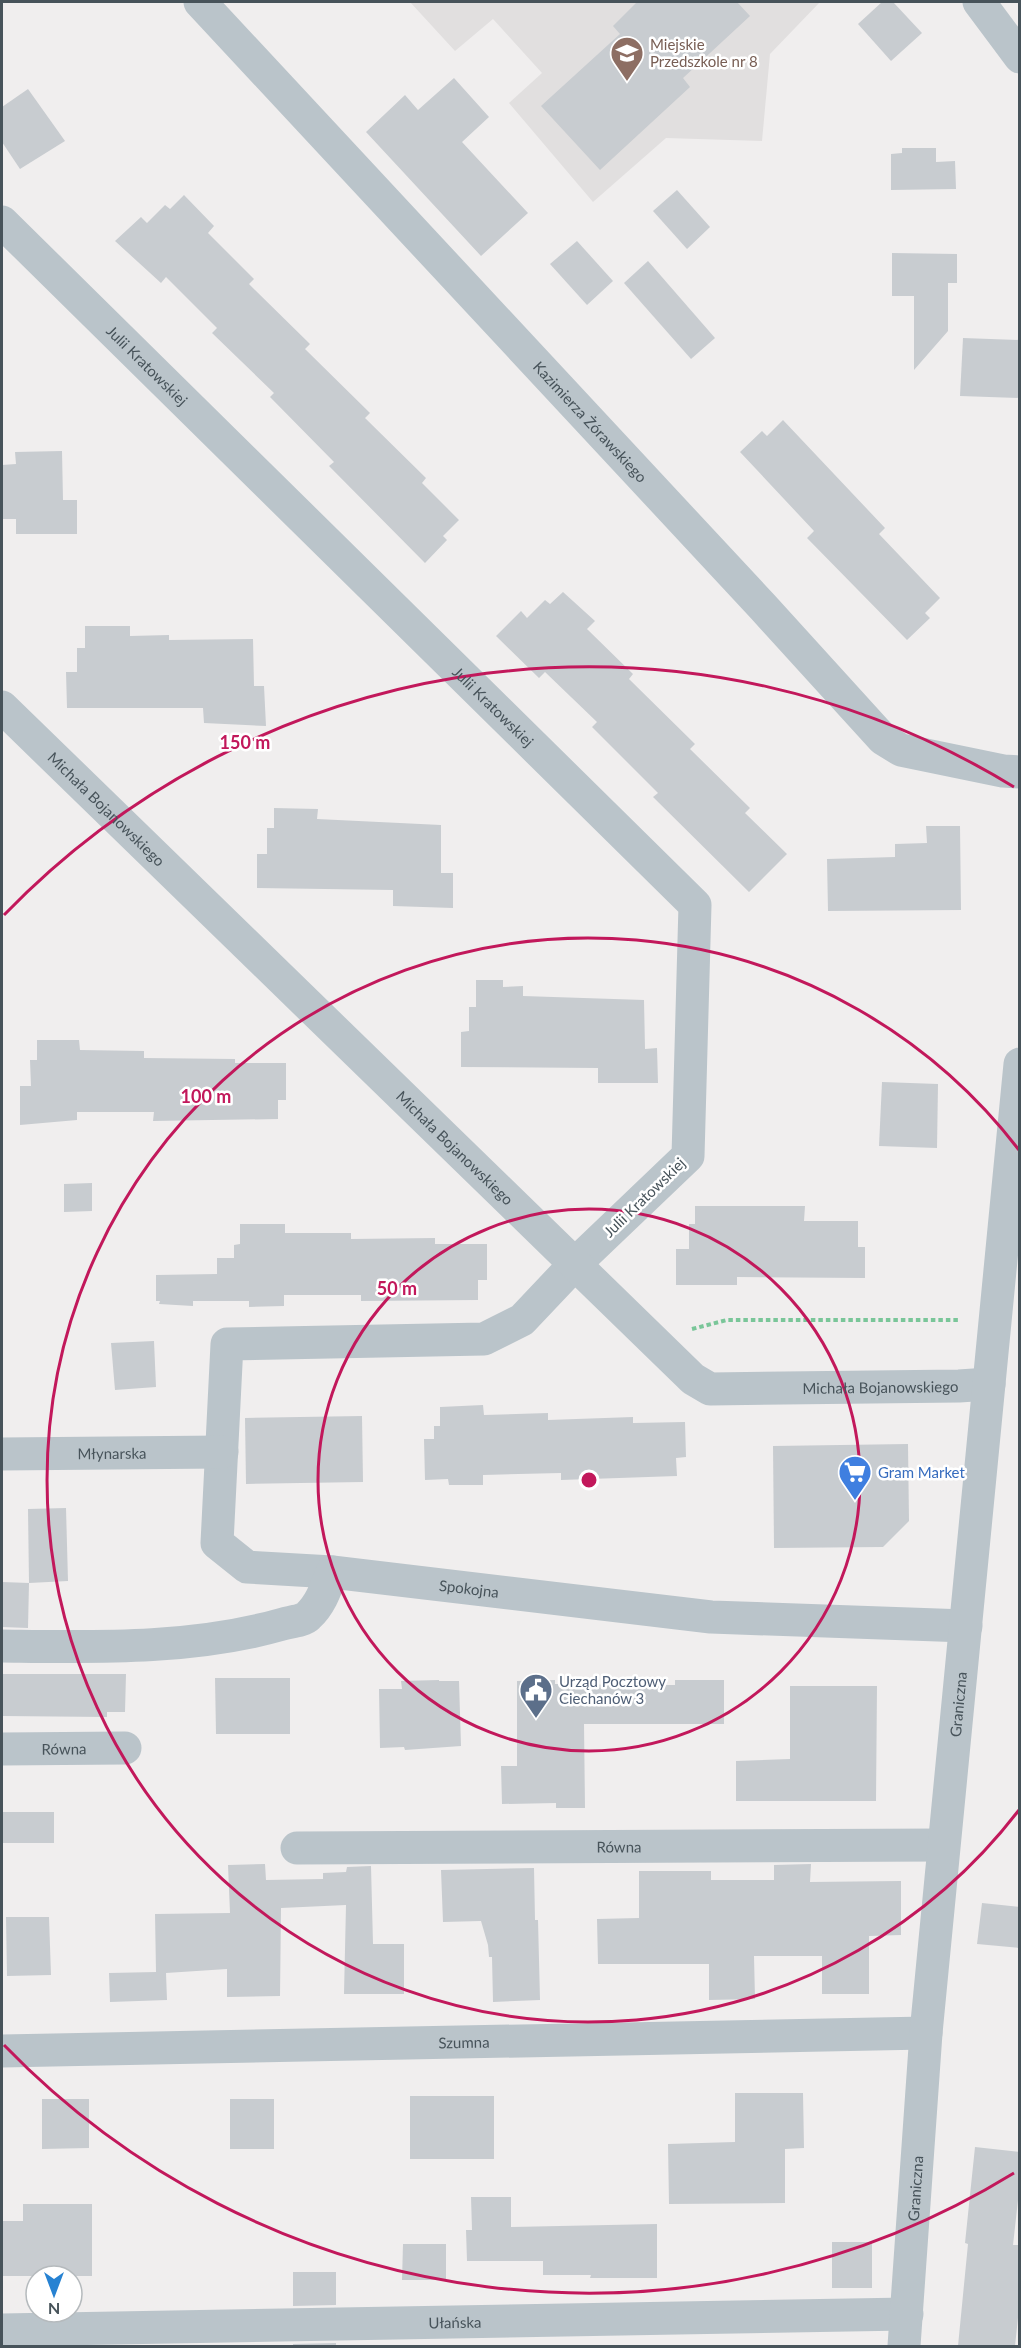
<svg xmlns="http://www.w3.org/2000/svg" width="1021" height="2348" font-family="Lato,sans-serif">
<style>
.education{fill:#e1dfdf}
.building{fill:#c8ccd0}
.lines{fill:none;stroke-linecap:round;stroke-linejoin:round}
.path{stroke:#7ac699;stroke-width:4;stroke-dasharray:4.5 3;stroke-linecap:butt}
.minor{stroke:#bac4ca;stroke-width:33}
.ring{fill:none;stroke:#c2185b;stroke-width:3}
.labels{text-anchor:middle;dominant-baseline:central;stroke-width:5;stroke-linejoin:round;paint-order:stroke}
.education-label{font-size:15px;fill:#785e54;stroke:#fff;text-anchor:start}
.street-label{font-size:15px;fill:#47535a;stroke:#fff}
.shop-label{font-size:15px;fill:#366cbe;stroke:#fff;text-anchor:start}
.service-label{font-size:15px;fill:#4e5e75;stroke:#fff;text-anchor:start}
.centre{fill:#c2185b;stroke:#fff;stroke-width:3}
.ring-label{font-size:18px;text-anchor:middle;font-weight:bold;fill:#c2185b;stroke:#fff;stroke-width:5;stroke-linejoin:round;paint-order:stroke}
</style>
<rect width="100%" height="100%" fill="#f0eeee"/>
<path class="education" d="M 410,2 L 820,2 L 770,54 L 762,141 L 666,138 L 593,202 L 509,103 L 542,73 L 493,19 L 455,51 Z"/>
<g class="building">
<path d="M 637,2 L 737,2 L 750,16 L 683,78 L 690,87 L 600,170 L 541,106 L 620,34 L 613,26 Z"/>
<path d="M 882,2 L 893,2 L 922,33 L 891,61 L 858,24 Z"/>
<path d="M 454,78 L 489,117 L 462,142 L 528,213 L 481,256 L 366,132 L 405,95 L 418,110 Z"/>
<path d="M 28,89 L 65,141 L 20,169 L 2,142 L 2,107 Z"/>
<path d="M 902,148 L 936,148 L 936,162 L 955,161 L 956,189 L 891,190 L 891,154 L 902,153 Z"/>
<path d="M 677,190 L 710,227 L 687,249 L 653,211 Z"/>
<path d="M 184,195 L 214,226 L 208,233 L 254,279 L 249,284 L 310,344 L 305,349 L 370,413 L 365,418 L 426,478 L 422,483 L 459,520 L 443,536 L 447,540 L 425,563 L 329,466 L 334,462 L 270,397 L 274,393 L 212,333 L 217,328 L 166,277 L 161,283 L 115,241 L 141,217 L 147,223 L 165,205 L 170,209 Z"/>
<path d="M 577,241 L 613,281 L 587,305 L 550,264 Z"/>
<path d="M 892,253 L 957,254 L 957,283 L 948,283 L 948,331 L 914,370 L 914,296 L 892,296 Z"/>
<path d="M 648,261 L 715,338 L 691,359 L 624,283 Z"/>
<path d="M 963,338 L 1020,340 L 1020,398 L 960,396 Z"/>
<path d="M 783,420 L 885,528 L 879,534 L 940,598 L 925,613 L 930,618 L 907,640 L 807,538 L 814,531 L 740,452 L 762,431 L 767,436 Z"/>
<path d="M 62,451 L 63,500 L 77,500 L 77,534 L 16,534 L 16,519 L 2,519 L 2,465 L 16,464 L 15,452 Z"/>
<path d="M 563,592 L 595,621 L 587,629 L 633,674 L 629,679 L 695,744 L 690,749 L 750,808 L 745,813 L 787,854 L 749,892 L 653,797 L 658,793 L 592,727 L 597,722 L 545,672 L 539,678 L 496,636 L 521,611 L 527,618 L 545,600 L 550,604 Z"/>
<path d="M 85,626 L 130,626 L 130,636 L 169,635 L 169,640 L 253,639 L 254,686 L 264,686 L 266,726 L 204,723 L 203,708 L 67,708 L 66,672 L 77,672 L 77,648 L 85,648 Z"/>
<path d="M 274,808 L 318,809 L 317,819 L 441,825 L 441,873 L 453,873 L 453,908 L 393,906 L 393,890 L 257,888 L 257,854 L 267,854 L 267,828 L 274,828 Z"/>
<path d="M 926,826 L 960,826 L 961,910 L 828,911 L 827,859 L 895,857 L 895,844 L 927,843 Z"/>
<path d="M 476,980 L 503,980 L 503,987 L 523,986 L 523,996 L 644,1000 L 645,1049 L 657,1048 L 658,1083 L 598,1083 L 598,1068 L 461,1067 L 461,1032 L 469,1031 L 469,1007 L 476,1007 Z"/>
<path d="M 37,1040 L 79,1040 L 80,1050 L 144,1051 L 144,1058 L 235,1059 L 235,1063 L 286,1063 L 286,1100 L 278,1100 L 278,1119 L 153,1121 L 154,1112 L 77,1112 L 77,1120 L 20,1125 L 20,1086 L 31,1086 L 30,1060 L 37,1060 Z"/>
<path d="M 882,1082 L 938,1084 L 937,1148 L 879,1146 Z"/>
<path d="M 92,1183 L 92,1211 L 64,1212 L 64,1184 Z"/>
<path d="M 695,1206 L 805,1206 L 804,1221 L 858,1221 L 858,1247 L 865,1247 L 865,1278 L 737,1277 L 737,1285 L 676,1285 L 676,1249 L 689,1249 L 689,1224 L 695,1224 Z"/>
<path d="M 240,1224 L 285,1224 L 285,1233 L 351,1233 L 351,1239 L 435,1238 L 435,1244 L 487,1244 L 487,1280 L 478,1280 L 478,1300 L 361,1301 L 361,1295 L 284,1295 L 284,1306 L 249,1307 L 249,1301 L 193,1301 L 193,1306 L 159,1304 L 160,1301 L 156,1301 L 156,1275 L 217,1274 L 217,1258 L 234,1258 L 234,1245 L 240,1244 Z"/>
<path d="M 154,1341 L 156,1387 L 115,1390 L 111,1343 Z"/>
<path d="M 483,1405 L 484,1415 L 548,1413 L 548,1420 L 633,1417 L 633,1423 L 685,1422 L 686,1457 L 676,1458 L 677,1476 L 561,1480 L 561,1473 L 483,1475 L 483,1485 L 449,1485 L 448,1479 L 425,1480 L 424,1439 L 434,1439 L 434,1426 L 440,1426 L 440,1407 Z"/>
<path d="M 362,1416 L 363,1482 L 246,1484 L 245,1418 Z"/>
<path d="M 908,1444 L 909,1521 L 883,1547 L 774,1548 L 773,1446 Z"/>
<path d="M 66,1508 L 68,1581 L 29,1583 L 28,1509 Z"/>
<path d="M 2,1582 L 29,1583 L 28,1628 L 2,1627 Z"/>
<path d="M 2,1674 L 126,1674 L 125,1712 L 107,1712 L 107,1717 L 2,1716 Z"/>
<path d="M 215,1678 L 290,1678 L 290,1734 L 216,1734 Z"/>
<path d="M 439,1680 L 439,1681 L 459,1681 L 461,1746 L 405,1750 L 404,1747 L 380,1748 L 379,1689 L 402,1689 L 401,1681 Z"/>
<path d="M 555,1680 L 555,1684 L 633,1685 L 675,1685 L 675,1680 L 724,1680 L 724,1724 L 584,1724 L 585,1808 L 556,1808 L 556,1803 L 502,1804 L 501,1766 L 517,1766 L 517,1681 Z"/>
<path d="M 790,1686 L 877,1686 L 876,1801 L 736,1801 L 736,1761 L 790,1759 Z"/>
<rect x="2" y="1812" width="52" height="31"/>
<path d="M 265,1864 L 266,1880 L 323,1879 L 323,1873 L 346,1872 L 347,1867 L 371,1866 L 373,1944 L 404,1944 L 404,1994 L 344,1994 L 346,1905 L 281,1908 L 280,1996 L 227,1997 L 227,1969 L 166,1973 L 167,2000 L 110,2002 L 109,1973 L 156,1972 L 155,1914 L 230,1913 L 228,1865 Z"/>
<path d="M 811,1864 L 810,1882 L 901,1881 L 901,1935 L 869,1936 L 869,1994 L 822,1994 L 822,1956 L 754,1956 L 755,1999 L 709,2000 L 709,1964 L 598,1964 L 597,1919 L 639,1918 L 639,1871 L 711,1871 L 711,1880 L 774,1880 L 774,1865 Z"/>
<path d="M 534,1868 L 535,1920 L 538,1920 L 540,2000 L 493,2002 L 492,1957 L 489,1957 L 488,1945 L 481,1921 L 443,1922 L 441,1870 Z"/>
<path d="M 982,1903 L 1020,1907 L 1020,1948 L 977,1944 Z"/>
<path d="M 6,1917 L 49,1917 L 51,1975 L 7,1976 Z"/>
<path d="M 735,2093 L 803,2093 L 804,2148 L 785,2149 L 785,2203 L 669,2204 L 668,2144 L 735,2142 Z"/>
<rect x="410" y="2096" width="84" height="63"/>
<path d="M 42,2099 L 89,2099 L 89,2148 L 42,2149 Z"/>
<rect x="230" y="2099" width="44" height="50"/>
<path d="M 975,2147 L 1020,2152 L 1020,2182 L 1013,2245 L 1020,2245 L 1020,2299 L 1015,2346 L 958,2346 L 968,2244 L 965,2243 Z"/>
<path d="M 471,2197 L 511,2197 L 511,2227 L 657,2224 L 657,2278 L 590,2278 L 591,2275 L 543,2275 L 543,2261 L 467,2261 L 466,2230 L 472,2230 Z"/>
<path d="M 23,2204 L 92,2204 L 92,2276 L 2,2276 L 2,2221 L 23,2221 Z"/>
<rect x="832" y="2242" width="40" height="46"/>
<path d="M 403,2244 L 446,2244 L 446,2280 L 402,2280 Z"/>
<path d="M 293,2272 L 336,2272 L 336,2305 L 293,2306 Z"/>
<path d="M 336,2343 L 336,2346 L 293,2346 L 293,2344 Z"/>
</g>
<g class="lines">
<path class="path" d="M 692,1329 L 727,1320 L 959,1320"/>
<g class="minor">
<path id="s1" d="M 200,2 L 763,607 L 883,739 L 901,750 L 1003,771 L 1020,772"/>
<path d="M 979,2 L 1020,57"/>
<path id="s2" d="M 2,222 L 695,905 L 688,1156 L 575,1264 L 522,1320 L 484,1339 L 227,1344 L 217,1543 L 247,1567 L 332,1572"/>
<path id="s3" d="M 2,707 L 693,1379 L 710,1389 L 959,1386 L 989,1384"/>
<path id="s4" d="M 2,1454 L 222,1452"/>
<path id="s5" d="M 2,1646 C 95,1647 192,1650 283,1624 C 290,1622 303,1621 308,1616 C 321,1604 326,1588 332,1572 L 711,1617 L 966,1626"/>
<path id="s6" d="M 2,1749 L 125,1748"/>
<path id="s7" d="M 297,1848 L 943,1845"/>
<path id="s8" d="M 2,2051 L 926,2033"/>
<path id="s9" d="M 2,2330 L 907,2314"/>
<path id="s10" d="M 904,2346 L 926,2033 L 1020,1064"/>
</g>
</g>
<g class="ring">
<circle cx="589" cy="1480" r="271"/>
<path d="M1019 1810A542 542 0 1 1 1019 1150"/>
<path d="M1014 2173A813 813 0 0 1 4 2045M4 915A813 813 0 0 1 1014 787"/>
</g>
<defs>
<symbol id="school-pin" viewBox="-11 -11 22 30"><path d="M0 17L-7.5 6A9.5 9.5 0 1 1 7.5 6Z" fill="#8d6e63" stroke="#fff"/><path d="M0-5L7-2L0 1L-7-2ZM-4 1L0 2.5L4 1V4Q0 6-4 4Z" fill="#fff"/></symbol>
<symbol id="supermarket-pin" viewBox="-11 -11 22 30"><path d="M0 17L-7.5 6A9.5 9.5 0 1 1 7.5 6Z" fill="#3f7fe0" stroke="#fff"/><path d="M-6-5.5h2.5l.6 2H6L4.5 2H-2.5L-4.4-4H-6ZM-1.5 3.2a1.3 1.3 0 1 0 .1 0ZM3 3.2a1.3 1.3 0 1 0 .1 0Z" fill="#fff"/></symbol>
<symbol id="civic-pin" viewBox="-11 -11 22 30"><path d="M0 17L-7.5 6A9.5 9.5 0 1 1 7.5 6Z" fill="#5c6f8a" stroke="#fff"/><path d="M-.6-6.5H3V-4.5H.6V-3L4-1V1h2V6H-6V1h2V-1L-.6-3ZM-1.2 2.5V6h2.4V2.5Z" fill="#fff"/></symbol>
</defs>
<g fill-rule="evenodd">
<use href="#school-pin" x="608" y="34" width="38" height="52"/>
<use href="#supermarket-pin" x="836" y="1453" width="38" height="52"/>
<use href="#civic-pin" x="517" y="1671" width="38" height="52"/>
</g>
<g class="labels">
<g class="education-label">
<text x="650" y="44">Miejskie<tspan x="650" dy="17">Przedszkole nr 8</tspan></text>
</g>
<g class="street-label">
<text stroke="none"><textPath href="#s2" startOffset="204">Julii Kratowskiej</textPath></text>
<text stroke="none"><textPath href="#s1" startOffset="573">Kazimierza Żórawskiego</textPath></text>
<text stroke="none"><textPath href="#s2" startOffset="690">Julii Kratowskiej</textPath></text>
<text stroke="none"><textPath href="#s3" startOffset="146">Michała Bojanowskiego</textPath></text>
<text stroke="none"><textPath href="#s3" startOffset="632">Michała Bojanowskiego</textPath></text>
<text transform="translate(644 1197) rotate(-44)">Julii Kratowskiej</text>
<text stroke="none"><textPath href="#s3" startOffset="1154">Michała Bojanowskiego</textPath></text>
<text stroke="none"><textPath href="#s4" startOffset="110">Młynarska</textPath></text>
<text stroke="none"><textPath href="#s5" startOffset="498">Spokojna</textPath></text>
<text stroke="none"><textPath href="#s10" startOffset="644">Graniczna</textPath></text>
<text stroke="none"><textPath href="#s6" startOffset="62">Równa</textPath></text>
<text stroke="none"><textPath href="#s7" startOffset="322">Równa</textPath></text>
<text stroke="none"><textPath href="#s8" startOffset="462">Szumna</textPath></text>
<text stroke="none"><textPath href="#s10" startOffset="158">Graniczna</textPath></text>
<text stroke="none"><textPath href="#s9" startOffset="453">Ułańska</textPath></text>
</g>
<g class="shop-label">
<text x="878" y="1472">Gram Market</text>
</g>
<g class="service-label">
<text x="559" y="1681">Urząd Pocztowy<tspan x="559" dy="17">Ciechanów 3</tspan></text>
</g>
</g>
<circle cx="589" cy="1480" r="9" class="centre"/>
<g class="ring-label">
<text x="245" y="749">150 m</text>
<text x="206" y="1103">100 m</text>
<text x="397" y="1295">50 m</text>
</g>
<rect width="1021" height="2348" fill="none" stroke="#47535a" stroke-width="6"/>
<g transform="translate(54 2294) rotate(180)"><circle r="28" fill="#ffffff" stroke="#b5babd" stroke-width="1.5"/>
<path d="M0-4.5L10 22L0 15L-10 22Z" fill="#2782d2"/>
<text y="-9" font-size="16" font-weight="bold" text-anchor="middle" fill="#47535a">N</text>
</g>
</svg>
